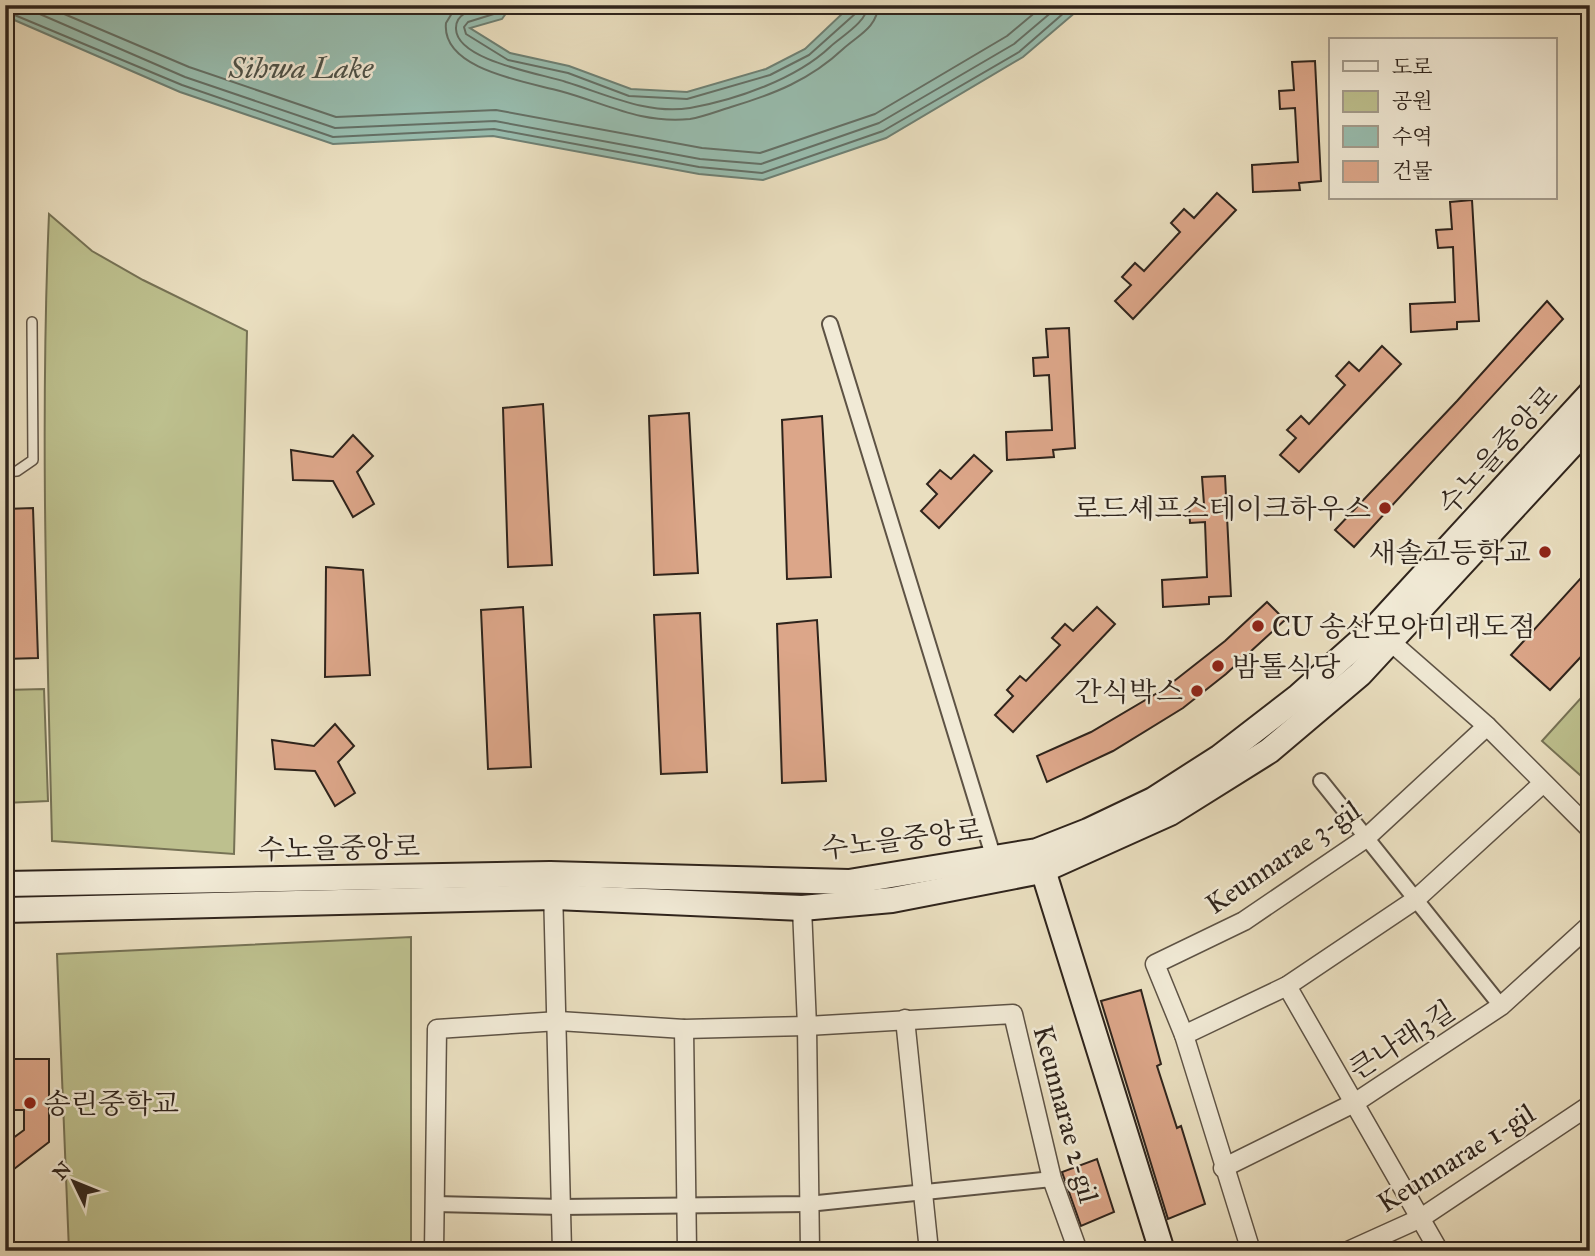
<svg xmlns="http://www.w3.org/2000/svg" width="1595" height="1256" font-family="'IM FELL Great Primer','Noto Serif KR',serif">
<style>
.green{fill:#bdc08e;stroke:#767255;stroke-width:2}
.water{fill:#98bdaf;stroke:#6e8074;stroke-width:2}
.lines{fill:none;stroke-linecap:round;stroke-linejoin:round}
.shore{stroke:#647066;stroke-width:2}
.building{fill:#dca689;stroke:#2f241c;stroke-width:2}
.service-casing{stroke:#5e5345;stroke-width:12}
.pedestrian-casing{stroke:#5e5345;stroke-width:18}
.minor-casing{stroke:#5e5345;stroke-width:21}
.secondary-casing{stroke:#2f241c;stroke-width:28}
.service{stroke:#f1ead6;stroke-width:9}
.pedestrian{stroke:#f1ead6;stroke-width:14}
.minor{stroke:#f1ead6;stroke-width:18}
.secondary{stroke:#f1ead6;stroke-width:24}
.poi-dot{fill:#8f2418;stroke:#f1ead6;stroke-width:2.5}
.labels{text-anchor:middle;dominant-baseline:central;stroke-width:5;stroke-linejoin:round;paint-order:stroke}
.street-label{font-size:28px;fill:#2f241c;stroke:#f1ead6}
.poi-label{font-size:28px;fill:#2f241c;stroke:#f1ead6;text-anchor:end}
.water-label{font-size:30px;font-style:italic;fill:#4e5248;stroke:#f1ead6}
</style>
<rect width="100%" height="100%" fill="#eadfc0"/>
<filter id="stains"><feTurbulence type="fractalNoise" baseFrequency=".00286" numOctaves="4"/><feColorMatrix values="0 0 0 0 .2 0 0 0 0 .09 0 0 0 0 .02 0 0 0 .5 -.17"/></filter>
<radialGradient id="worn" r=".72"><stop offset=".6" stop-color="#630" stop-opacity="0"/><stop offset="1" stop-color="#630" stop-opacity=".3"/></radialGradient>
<g class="green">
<path d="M 49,214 L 92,251 L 143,280 L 247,331 L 234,854 L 52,841 C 47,632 40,423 49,214 Z"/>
<path d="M 1590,688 L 1590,784 L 1542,741 Z"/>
<path d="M 44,689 L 48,801 L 5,803 L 5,690 Z"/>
<path d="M 411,937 L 411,1251 L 69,1251 L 57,954 Z"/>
</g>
<path class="water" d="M 5,5 L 512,5 L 502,19 L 470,28 L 510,53 L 569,66 L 631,89 L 687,92 L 766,69 L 805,49 L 845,11 L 859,5 L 1084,5 L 1023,57 L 886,138 L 763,180 L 699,174 L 493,136 L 333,144 L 180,92 L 5,16 Z"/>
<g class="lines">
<g class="shore">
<path d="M 19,5 L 185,77 L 335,128 L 495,121 L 700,159 L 761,164 L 879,123 L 1014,44 L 1060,5"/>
<path d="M 43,5 L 189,67 L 336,117 L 496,110 L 702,148 L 760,153 L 875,114 L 1007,36 L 1044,5"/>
<path d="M 457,5 L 446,23 C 441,70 528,82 560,91 C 605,103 640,124 690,119 C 703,117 718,111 731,107 C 774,94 810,80 843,49 C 857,36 878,27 878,5"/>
<path d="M 492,5 C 479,9 455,10 456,29 C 457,61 543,74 566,82 C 606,94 647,115 690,108 C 736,100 796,79 830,47 C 842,36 867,22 868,5"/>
<path d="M 503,5 L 497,13 L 468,22 L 464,27 L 466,34 L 508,60 L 568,73 L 629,96 L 687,99 L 770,75 L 809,55 L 856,13 L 859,5"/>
<path d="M 5,11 L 182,85 L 333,137 L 494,129 L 699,167 L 762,173 L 883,131 L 1019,52 L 1073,5"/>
</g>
</g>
<g class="building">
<path d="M 1315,61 L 1321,181 L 1299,183 L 1300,190 L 1253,192 L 1252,165 L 1298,162 L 1295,108 L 1280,109 L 1279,91 L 1294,90 L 1292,62 Z"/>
<path d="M 1217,193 L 1236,210 L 1133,319 L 1115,301 L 1131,285 L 1122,277 L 1135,263 L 1144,271 L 1180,232 L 1171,223 L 1184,209 L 1194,218 Z"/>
<path d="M 1472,200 L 1479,321 L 1457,322 L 1457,329 L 1411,332 L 1410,304 L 1455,302 L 1453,247 L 1438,248 L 1436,230 L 1452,229 L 1450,202 Z"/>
<path d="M 1547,301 L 1563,319 L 1354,547 L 1335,530 L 1457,401 Z"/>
<path d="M 1069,328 L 1075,448 L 1053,450 L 1054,457 L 1007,460 L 1006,432 L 1052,430 L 1049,375 L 1034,376 L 1033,358 L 1048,357 L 1046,329 Z"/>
<path d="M 1382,346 L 1401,364 L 1299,472 L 1280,455 L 1296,438 L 1287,430 L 1301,416 L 1309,424 L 1345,385 L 1336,376 L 1349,362 L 1359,371 Z"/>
<path d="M 543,404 L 552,565 L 508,567 L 503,408 Z"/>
<path d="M 689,413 L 698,573 L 654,575 L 649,416 Z"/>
<path d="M 822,416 L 831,577 L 787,579 L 782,420 Z"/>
<path d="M 353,435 L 373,456 L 357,472 L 374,504 L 353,517 L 333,481 L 293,480 L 291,450 L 333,457 Z"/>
<path d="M 974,455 L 992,471 L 939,528 L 921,511 L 937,494 L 927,484 L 940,470 L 951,479 Z"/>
<path d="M 1225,476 L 1231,596 L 1209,597 L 1209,604 L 1163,607 L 1162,580 L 1207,577 L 1205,522 L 1190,523 L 1189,505 L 1204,504 L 1202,477 Z"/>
<path d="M 33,508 L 38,658 L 5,659 L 5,509 Z"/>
<path d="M 326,567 L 363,570 L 370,675 L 325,677 Z"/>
<path d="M 1590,568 L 1590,647 L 1550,690 L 1511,655 Z"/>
<path d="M 1267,602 L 1285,620 L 1226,674 L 1183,708 L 1113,751 L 1047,782 L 1037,756 L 1091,732 L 1164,689 L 1225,641 Z"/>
<path d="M 523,607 L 531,767 L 488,769 L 481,610 Z"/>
<path d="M 1097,607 L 1115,624 L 1013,732 L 995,715 L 1013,696 L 1007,690 L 1020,676 L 1026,681 L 1060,645 L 1052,638 L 1065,624 L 1073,631 Z"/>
<path d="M 700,613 L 707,772 L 661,774 L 654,615 Z"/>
<path d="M 817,620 L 826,781 L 782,783 L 777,624 Z"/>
<path d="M 335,724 L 354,746 L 338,762 L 355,793 L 335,806 L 315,771 L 275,769 L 272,740 L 314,746 Z"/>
<path d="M 1141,990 L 1161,1064 L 1157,1066 L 1177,1128 L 1181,1126 L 1205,1204 L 1168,1219 L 1101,1001 Z"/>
<path d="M 5,1059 L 49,1059 L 49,1142 L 5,1176 L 5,1144 L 24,1130 L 24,1110 L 5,1110 Z"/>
<path d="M 1097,1159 L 1114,1212 L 1081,1226 L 1062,1172 Z"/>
</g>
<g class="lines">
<defs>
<path id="service" d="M 5,472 L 17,471 L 33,460 L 32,322"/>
<g id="pedestrian">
<path d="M 830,324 L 995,862"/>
<path d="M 1321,781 L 1501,1006"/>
<path d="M 435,1204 L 562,1207 L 808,1204 L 1052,1179"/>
</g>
<g id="minor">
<path d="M 1383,635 L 1487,726 L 1590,829"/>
<path d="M 553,888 L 562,1251"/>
<path d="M 802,908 L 807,1026 L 810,1251"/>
<path d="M 1287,986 L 1439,1251"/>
<path d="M 905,1019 L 929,1251"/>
<path d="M 684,1029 L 687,1251"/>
<path d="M 1184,1035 L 1287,986 L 1415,900 L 1542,784"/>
<path d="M 1223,1168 L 1356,1102 L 1501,1006 L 1590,925"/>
<path d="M 434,1251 L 437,1029 L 559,1021 L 684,1029 L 807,1026 L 1013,1014 L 1052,1179 L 1078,1251"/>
<path d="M 1251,1251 L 1184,1035 L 1155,964 L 1244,921 L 1366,838 L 1487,726"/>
<path d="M 1348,1251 L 1421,1218 L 1590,1105"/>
</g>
<g id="secondary">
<path d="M 1038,854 L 1162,1251"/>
<path d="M 5,884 L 550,874 L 849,882 L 1037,851 L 1088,831 L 1153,800 L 1220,757 L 1299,696 L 1375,628 L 1590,394"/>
<path d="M 5,910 L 555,897 L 802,908 L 892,900 L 1041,871 L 1170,813 L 1269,751 L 1360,674 L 1590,425"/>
</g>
</defs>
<use href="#service" class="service-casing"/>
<use href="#pedestrian" class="pedestrian-casing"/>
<use href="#minor" class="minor-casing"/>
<use href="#secondary" class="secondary-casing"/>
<use href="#service" class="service"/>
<use href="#pedestrian" class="pedestrian"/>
<use href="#minor" class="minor"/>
<use href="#secondary" class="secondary"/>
</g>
<g class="poi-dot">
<circle cx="1385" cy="508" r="7"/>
<circle cx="1545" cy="552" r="7"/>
<circle cx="1258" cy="626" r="7"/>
<circle cx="1218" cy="666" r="7"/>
<circle cx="1197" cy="691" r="7"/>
<circle cx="30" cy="1103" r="7"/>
</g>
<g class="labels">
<g class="street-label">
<text transform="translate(1498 450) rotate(-48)">수노을중앙로</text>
<text transform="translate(902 839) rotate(-7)">수노을중앙로</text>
<text transform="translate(339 848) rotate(-1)">수노을중앙로</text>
<text transform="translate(1283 857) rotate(-34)">Keunnarae 3-gil</text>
<text transform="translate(1402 1040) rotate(-33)">큰나래3길</text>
<text transform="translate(1066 1114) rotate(75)">Keunnarae 2-gil</text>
<text transform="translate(1456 1158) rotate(-32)">Keunnarae 1-gil</text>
</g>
<g class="poi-label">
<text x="1371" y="508">로드셰프스테이크하우스</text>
<text x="1531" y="552">새솔고등학교</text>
<text x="1272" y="626" text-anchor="start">CU 송산모아미래도점</text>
<text x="1232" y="666" text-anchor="start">밤톨식당</text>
<text x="1183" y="691">간식박스</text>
<text x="44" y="1103" text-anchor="start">송린중학교</text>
</g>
<g class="water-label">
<text x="301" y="68">Sihwa Lake</text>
</g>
</g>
<rect width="1595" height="1256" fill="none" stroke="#eadfc0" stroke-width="28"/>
<rect x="7" y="7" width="1581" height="1242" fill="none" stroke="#2f241c" stroke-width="3.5"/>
<rect x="14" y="14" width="1567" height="1228" fill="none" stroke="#2f241c" stroke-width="2"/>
<rect x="1329" y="38" width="228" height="161" fill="#f1ead6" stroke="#a39b8c" stroke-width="2"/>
<rect x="1343" y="61" width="35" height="10" fill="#f1ead6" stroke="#a39b8c" stroke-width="2"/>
<text x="1392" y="74" font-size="21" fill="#2f241c">도로</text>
<rect x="1343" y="91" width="35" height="21" fill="#bdc08e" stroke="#a39b8c" stroke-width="2"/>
<text x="1392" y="108" font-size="21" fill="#2f241c">공원</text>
<rect x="1343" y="126" width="35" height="21" fill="#98bdaf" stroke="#a39b8c" stroke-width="2"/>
<text x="1392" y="144" font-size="21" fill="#2f241c">수역</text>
<rect x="1343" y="161" width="35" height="21" fill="#dca689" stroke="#a39b8c" stroke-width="2"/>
<text x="1392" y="178" font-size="21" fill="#2f241c">건물</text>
<g transform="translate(74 1182) rotate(313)" stroke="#f1ead6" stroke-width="5" paint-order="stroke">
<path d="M0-5L12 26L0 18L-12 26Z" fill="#2f241c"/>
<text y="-10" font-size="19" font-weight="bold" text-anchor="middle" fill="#2f241c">N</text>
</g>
<rect width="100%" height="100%" filter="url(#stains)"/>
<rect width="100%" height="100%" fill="url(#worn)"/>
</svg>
